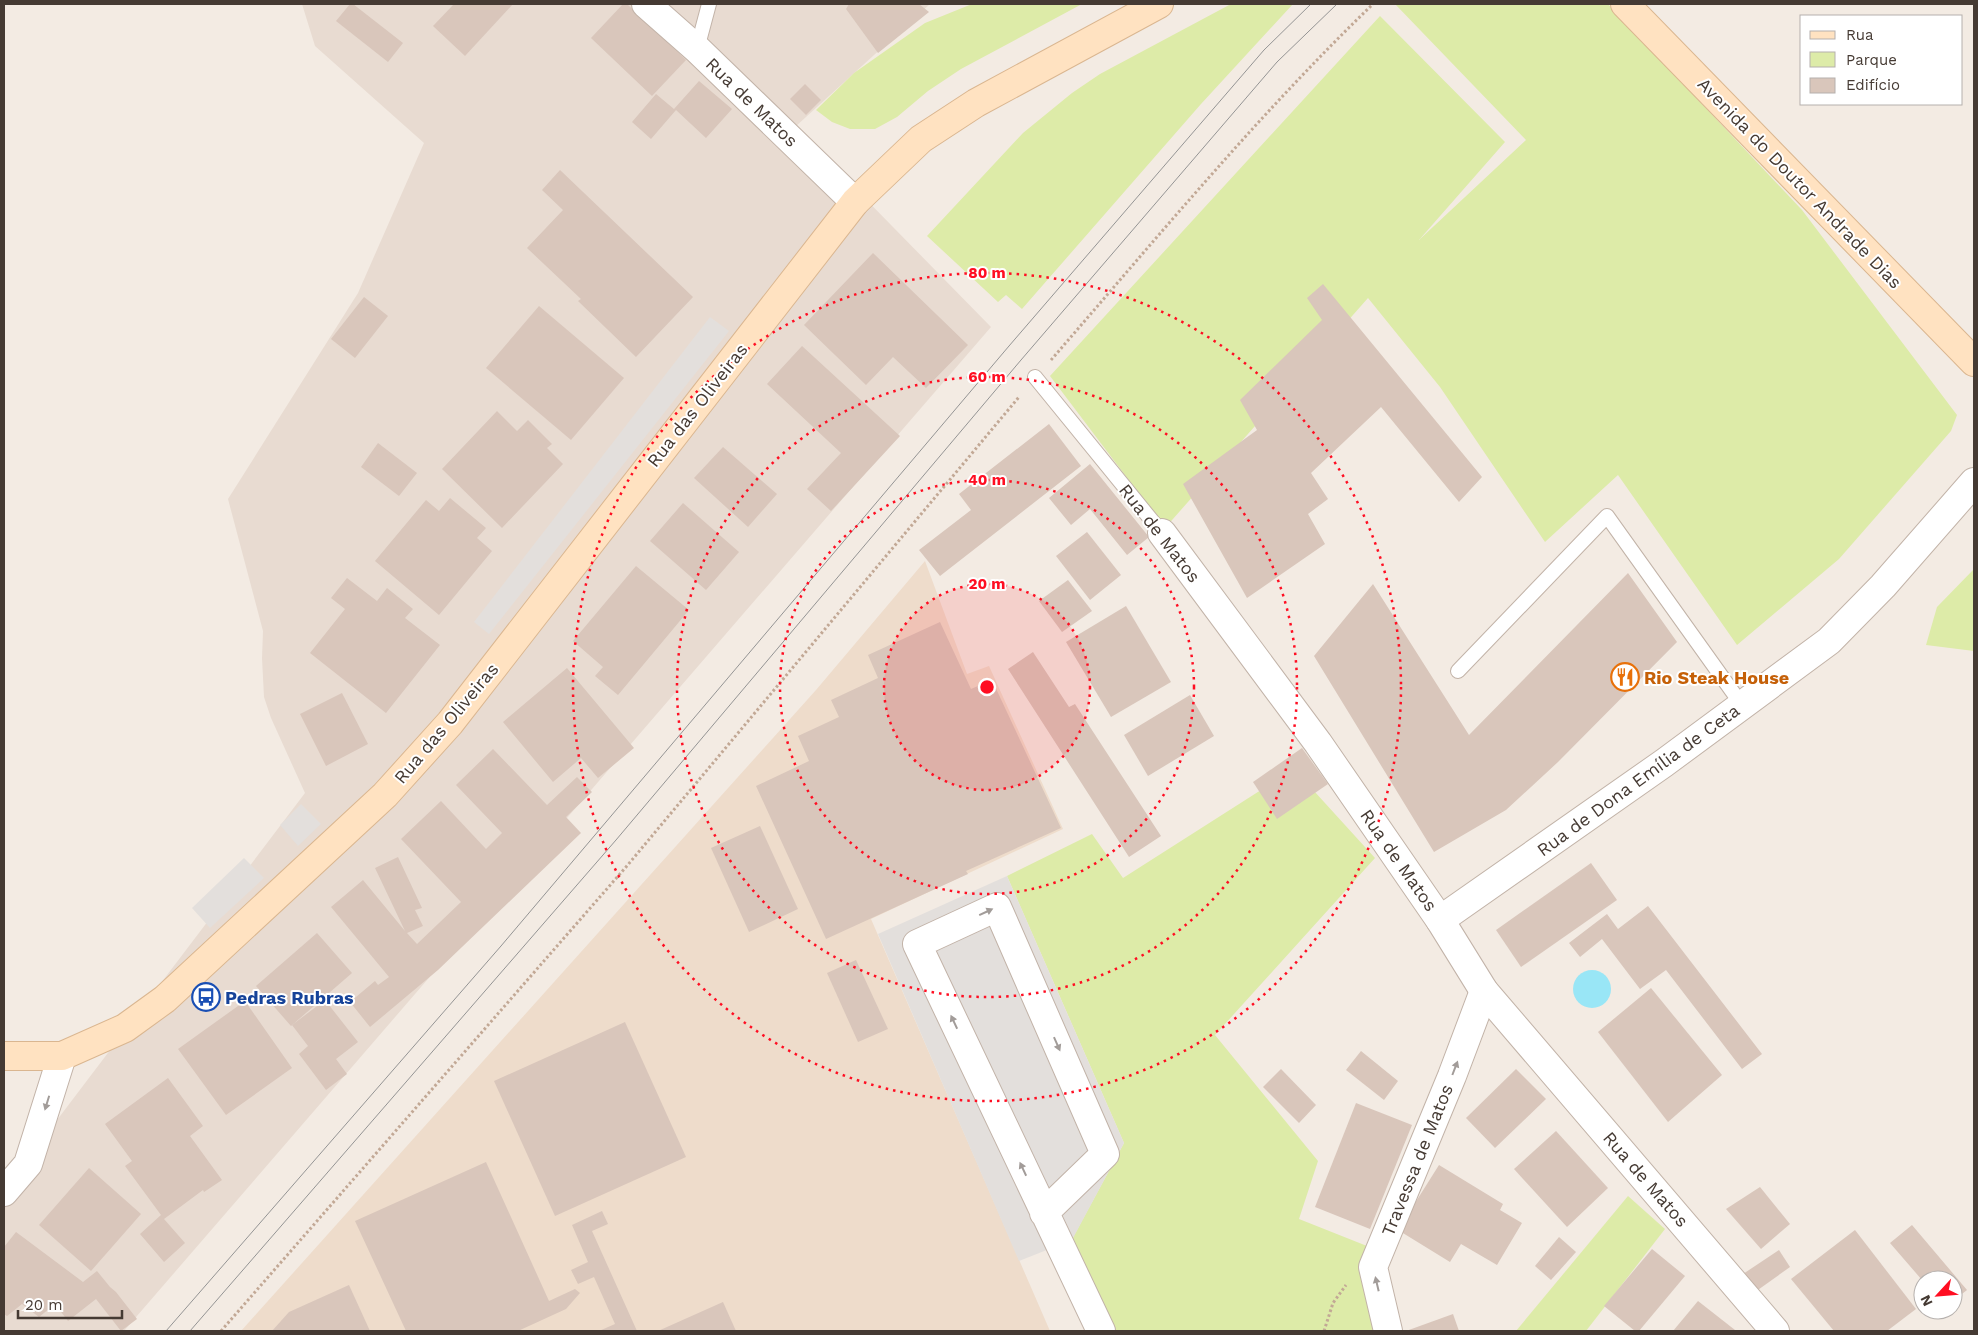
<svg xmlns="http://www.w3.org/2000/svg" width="1978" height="1335" font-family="'Work Sans',sans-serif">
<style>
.residential{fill:#e8dbd1}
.education{fill:#eedccb}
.green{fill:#ddeba8}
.parking{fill:#e3dfdc}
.water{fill:#99e6f6}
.building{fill:#d9c6bb}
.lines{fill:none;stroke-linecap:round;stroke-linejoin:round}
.lane-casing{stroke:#c2b3a8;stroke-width:16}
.street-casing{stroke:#c2b3a8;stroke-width:30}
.secondary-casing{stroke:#dab690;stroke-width:30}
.path{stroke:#c2a895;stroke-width:3;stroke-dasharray:2.5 2.5;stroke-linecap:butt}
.lane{stroke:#fff;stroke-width:14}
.street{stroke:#fff;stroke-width:28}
.secondary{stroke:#ffe2c1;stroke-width:28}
.tram{stroke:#949494;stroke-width:1}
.oneway{fill:#a29c99}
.ring{fill:none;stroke:#ff0e22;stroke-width:2.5;stroke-dasharray:2.5 5}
.labels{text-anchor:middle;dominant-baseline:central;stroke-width:4;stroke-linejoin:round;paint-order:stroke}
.street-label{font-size:18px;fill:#453a33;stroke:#fff}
.food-label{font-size:18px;font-weight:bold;fill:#c56008;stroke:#fff;text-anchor:start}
.transit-label{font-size:18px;font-weight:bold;fill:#164399;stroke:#fff;text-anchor:start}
.centre{fill:#ff0e22;stroke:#fff;stroke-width:2.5}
.ring-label{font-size:15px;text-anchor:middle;font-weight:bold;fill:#ff0e22;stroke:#fff;stroke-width:4;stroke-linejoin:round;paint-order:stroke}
</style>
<rect width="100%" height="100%" fill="#f3ebe3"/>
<path class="residential" d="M 302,4 L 930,4 L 795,127 L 991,327 L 124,1331 L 4,1331 L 4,1190 L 305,793 L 271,718 L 264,697 L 262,658 L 263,631 L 228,499 L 358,293 L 424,143 L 315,46 Z"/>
<path class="education" d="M 925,561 L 967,674 L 989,666 L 1063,829 L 871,919 L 1050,1331 L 241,1331 L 816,690 Z"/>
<g class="green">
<path d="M 972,4 L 1082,4 L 961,69 L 928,91 L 897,117 L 875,129 L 850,129 L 832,122 L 816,110 L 854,73 L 925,23 Z"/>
<path d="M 1231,4 L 1293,4 L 1201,104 L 1022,309 L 1006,295 L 998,302 L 927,236 L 1023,133 L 1072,93 L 1100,74 Z"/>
<path d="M 1395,4 L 1608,4 L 1802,210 L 1957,415 L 1951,431 L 1839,559 L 1737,645 L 1618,475 L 1545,542 L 1440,387 L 1368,298 L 1165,528 L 1050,376 L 1380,16 L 1505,142 L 1419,240 L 1526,140 Z"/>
<path d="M 1974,569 L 1974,651 L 1926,645 L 1937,607 Z"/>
<path d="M 1294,769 L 1375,858 L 1215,1035 L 1318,1161 L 1299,1219 L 1367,1246 L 1375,1331 L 1103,1331 L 1065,1252 L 1124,1143 L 1007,876 L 1092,834 L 1123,878 Z"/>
<path d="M 1628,1196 L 1665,1229 L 1586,1331 L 1516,1331 Z"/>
</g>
<g class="parking">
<path d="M 710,317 L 729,331 L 489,634 L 474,622 Z"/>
<path d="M 301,804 L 321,824 L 298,846 L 280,825 Z"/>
<path d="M 244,858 L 264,878 L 210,928 L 192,908 Z"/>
<path d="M 1007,876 L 1124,1143 L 1072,1240 L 1019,1261 L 878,934 Z"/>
</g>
<circle class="water" cx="1592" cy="989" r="19"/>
<g class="building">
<path d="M 350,4 L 353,4 L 403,43 L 388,62 L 336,21 Z"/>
<path d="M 454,4 L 513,4 L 465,56 L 433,26 Z"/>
<path d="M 623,4 L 627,4 L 686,60 L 652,96 L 591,38 Z"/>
<path d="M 849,4 L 919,4 L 929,12 L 878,53 L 846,9 Z"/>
<path d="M 699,81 L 732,109 L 706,138 L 676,110 L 651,139 L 632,122 L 656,94 L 674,109 Z"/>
<path d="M 805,84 L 821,100 L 806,115 L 790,99 Z"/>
<path d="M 560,170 L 693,297 L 636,357 L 578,301 L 581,299 L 527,248 L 563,210 L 542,190 Z"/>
<path d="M 873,253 L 968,345 L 926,388 L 893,357 L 866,385 L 804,325 Z"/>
<path d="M 1323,284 L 1482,477 L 1459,502 L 1381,407 L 1311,473 L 1328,499 L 1308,514 L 1325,544 L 1247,598 L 1183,484 L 1257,430 L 1240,400 L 1322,320 L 1307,298 Z"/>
<path d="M 364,297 L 388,316 L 355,358 L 331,339 Z"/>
<path d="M 539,306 L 624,378 L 571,440 L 486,368 Z"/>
<path d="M 802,346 L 900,436 L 831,511 L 807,489 L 841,453 L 767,384 Z"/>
<path d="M 497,411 L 517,431 L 528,420 L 552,444 L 547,448 L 563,464 L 502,528 L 442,469 Z"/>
<path d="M 1049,424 L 1081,466 L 940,576 L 919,550 L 971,510 L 959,494 Z"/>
<path d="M 378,443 L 417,473 L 399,496 L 361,467 Z"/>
<path d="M 723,447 L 777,494 L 748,527 L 694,478 Z"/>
<path d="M 1090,464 L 1149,537 L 1127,555 L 1090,509 L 1071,525 L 1049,498 Z"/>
<path d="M 450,498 L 486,528 L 477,538 L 492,551 L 439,615 L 375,561 L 426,500 L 439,511 Z"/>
<path d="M 683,503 L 739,552 L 706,590 L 650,541 Z"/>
<path d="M 1087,532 L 1121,575 L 1090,600 L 1056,556 Z"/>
<path d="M 636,566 L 689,610 L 618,695 L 595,676 L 603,667 L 573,641 Z"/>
<path d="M 1628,573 L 1677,642 L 1558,762 L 1506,810 L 1434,852 L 1314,656 L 1373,584 L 1469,735 Z"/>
<path d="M 347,578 L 377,601 L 387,588 L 413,609 L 405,618 L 440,645 L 386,713 L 310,653 L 345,609 L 331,598 Z"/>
<path d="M 1068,580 L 1092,611 L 1062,632 L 1039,601 Z"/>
<path d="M 1126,606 L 1171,682 L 1111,717 L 1066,642 Z"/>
<path d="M 940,622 L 971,689 L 992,680 L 1061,828 L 966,871 L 968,874 L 826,939 L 756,786 L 809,761 L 798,736 L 839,717 L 831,700 L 878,678 L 868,655 Z"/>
<path d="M 1033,652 L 1069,707 L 1075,704 L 1161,836 L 1129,857 L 1008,669 Z"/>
<path d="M 567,668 L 634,748 L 598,778 L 581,758 L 553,782 L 503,722 Z"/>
<path d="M 342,693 L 368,744 L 326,766 L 300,714 Z"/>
<path d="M 1190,695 L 1214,736 L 1148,776 L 1124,735 Z"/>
<path d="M 1302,748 L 1328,784 L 1277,819 L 1253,782 Z"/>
<path d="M 493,749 L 547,805 L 577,777 L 592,792 L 566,817 L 581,833 L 438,970 L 370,1027 L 350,1002 L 375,981 L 378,985 L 389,977 L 331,907 L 363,880 L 405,931 L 375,868 L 398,857 L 422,908 L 415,910 L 423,926 L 407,933 L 417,944 L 461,902 L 401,839 L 441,801 L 486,849 L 502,833 L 456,785 Z"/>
<path d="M 760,826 L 798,909 L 749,932 L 711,848 Z"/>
<path d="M 1591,863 L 1617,900 L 1521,967 L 1496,930 Z"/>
<path d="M 1648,906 L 1762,1054 L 1742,1069 L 1666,970 L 1640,989 L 1602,939 L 1580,957 L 1569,943 L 1607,914 L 1618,929 Z"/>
<path d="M 317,933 L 352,973 L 291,1026 L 256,986 Z"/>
<path d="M 856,960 L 888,1029 L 858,1042 L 827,973 Z"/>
<path d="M 1651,988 L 1722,1075 L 1668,1122 L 1598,1032 Z"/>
<path d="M 325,1000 L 358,1042 L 336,1059 L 347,1074 L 326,1090 L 299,1054 L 308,1046 L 292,1025 Z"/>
<path d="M 245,1001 L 292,1068 L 226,1115 L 178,1049 Z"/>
<path d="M 625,1022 L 686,1157 L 555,1216 L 494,1081 Z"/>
<path d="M 1361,1051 L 1398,1081 L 1384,1100 L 1346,1070 Z"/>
<path d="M 1281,1069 L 1316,1105 L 1299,1123 L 1263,1087 Z"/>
<path d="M 1516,1069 L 1546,1099 L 1495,1148 L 1466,1118 Z"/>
<path d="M 168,1078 L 203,1126 L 190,1136 L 222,1180 L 204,1192 L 203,1190 L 164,1219 L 185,1243 L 164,1262 L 140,1234 L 161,1215 L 125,1166 L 132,1161 L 105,1124 Z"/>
<path d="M 1356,1103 L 1412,1125 L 1370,1229 L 1315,1207 Z"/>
<path d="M 1556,1131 L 1608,1188 L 1567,1227 L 1514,1169 Z"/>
<path d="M 486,1162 L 549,1301 L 575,1289 L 580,1293 L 566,1309 L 518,1331 L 406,1331 L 355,1221 Z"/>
<path d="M 1439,1165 L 1503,1204 L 1500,1210 L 1522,1223 L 1497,1265 L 1461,1244 L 1450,1262 L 1398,1230 Z"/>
<path d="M 89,1168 L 141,1214 L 91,1271 L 39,1225 Z"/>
<path d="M 1760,1187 L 1790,1224 L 1761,1249 L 1726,1209 Z"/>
<path d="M 602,1211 L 608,1224 L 592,1231 L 637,1331 L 599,1331 L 615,1324 L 594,1277 L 578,1284 L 571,1270 L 588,1262 L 572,1225 Z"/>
<path d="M 1912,1225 L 1967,1290 L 1953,1301 L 1953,1280 L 1922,1280 L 1890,1243 Z"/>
<path d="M 1855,1230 L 1916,1309 L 1887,1331 L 1834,1331 L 1791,1279 Z"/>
<path d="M 16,1232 L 83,1282 L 97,1271 L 110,1287 L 116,1292 L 137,1319 L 121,1331 L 96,1299 L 68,1321 L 55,1304 L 39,1317 L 22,1304 L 7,1316 L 4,1314 L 4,1247 Z"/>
<path d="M 1559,1237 L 1576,1252 L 1551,1280 L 1535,1266 Z"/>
<path d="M 1652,1249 L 1685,1276 L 1639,1331 L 1635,1331 L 1604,1306 Z"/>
<path d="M 1779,1250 L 1790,1267 L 1755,1292 L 1743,1274 Z"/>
<path d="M 349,1285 L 370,1331 L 272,1331 L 289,1312 Z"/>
<path d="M 1698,1301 L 1735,1330 L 1733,1331 L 1673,1331 Z"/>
<path d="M 723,1302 L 736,1331 L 658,1331 Z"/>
<path d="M 1453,1314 L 1459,1331 L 1406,1331 Z"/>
</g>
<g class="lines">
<defs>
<g id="lane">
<path d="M 697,49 L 709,4"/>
<path d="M 1035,377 L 1162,533"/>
<path d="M 1458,671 L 1607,516 L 1742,705"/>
</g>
<g id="street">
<path d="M 646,4 L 697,49 L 855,202"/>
<path d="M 1162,533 L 1318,743 L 1440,920 L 1484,991 L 1775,1331"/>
<path d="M 1440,920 L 1664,763 L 1829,641 L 1883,586 L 1974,482"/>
<path d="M 4,1192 L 28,1164 L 62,1056"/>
<path d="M 1044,1213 L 1105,1154 L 997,907 L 917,944 L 1101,1331"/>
<path d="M 1388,1331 L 1373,1267 L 1452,1076 L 1484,991"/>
</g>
<g id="secondary">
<path d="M 1625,4 L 1974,362"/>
<path d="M 4,1056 L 62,1056 L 125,1028 L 165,999 L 385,795 L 450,723 L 855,202 L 921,139 L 976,103 L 1159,4"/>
</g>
</defs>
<use href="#lane" class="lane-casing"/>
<use href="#street" class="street-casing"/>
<use href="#secondary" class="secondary-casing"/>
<g class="path">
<path d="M 1051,360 C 1156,239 1258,115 1373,4"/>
<path d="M 221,1331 L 626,867 L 1019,397"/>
<path d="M 1324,1331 L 1333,1303 L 1346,1285"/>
</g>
<use href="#lane" class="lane"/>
<use href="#street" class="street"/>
<use href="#secondary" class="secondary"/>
<g class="tram">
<path d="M 166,1331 L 501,946 L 1009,346 L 1264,50 L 1311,4"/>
<path d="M 190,1331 L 616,840 L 1021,360 L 1277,62 L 1337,4"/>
</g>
</g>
<defs><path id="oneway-solid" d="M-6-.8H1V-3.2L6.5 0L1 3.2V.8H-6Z" transform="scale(1.25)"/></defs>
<g class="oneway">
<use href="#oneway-solid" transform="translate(986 912) rotate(-25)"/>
<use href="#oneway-solid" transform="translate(954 1022) rotate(-115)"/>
<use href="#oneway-solid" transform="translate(1057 1044) rotate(66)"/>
<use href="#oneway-solid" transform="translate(1455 1068) rotate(-69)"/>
<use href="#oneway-solid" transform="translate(47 1103) rotate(107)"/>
<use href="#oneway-solid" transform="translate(1023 1169) rotate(-115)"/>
<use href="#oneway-solid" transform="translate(1377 1284) rotate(-103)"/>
</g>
<circle cx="987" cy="687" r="103" fill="#ff0e22" fill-opacity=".12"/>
<g class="ring">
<circle cx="987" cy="687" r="103"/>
<circle cx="987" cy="687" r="207"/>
<circle cx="987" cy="687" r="310"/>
<circle cx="987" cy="687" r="414"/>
</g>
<defs>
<symbol id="restaurant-ring" viewBox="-11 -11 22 22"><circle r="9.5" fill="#fff" stroke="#e8710a" stroke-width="1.5"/><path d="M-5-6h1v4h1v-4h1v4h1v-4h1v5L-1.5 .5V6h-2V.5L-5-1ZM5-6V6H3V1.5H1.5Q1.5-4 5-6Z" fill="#e8710a"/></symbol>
<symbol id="bus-ring" viewBox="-11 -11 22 22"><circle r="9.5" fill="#fff" stroke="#1a4fb4" stroke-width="1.5"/><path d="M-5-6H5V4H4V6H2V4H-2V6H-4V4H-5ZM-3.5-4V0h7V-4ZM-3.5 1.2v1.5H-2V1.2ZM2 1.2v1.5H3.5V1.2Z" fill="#1a4fb4"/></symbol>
</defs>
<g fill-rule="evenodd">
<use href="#restaurant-ring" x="1609" y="661" width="32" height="32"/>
<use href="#bus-ring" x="190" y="981" width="32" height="32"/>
</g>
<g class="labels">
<g class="street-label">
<text transform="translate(752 102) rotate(44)">Rua de Matos</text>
<text transform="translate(1800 183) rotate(46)">Avenida do Doutor Andrade Dias</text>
<text transform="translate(697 405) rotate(-52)">Rua das Oliveiras</text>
<text transform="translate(1160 533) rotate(52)">Rua de Matos</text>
<text transform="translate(446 723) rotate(-50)">Rua das Oliveiras</text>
<text transform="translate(1638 780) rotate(-36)">Rua de Dona Emília de Ceta</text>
<text transform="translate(1399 860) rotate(55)">Rua de Matos</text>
<text transform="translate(1417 1160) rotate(-68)">Travessa de Matos</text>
<text transform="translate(1646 1179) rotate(49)">Rua de Matos</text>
</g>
<g class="food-label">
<text x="1644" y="677">Rio Steak House</text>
</g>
<g class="transit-label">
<text x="225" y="997">Pedras Rubras</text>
</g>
</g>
<circle cx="987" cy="687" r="8" class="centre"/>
<g class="ring-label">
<text x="987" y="278">80 m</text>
<text x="987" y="382">60 m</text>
<text x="987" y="485">40 m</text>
<text x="987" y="589">20 m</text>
</g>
<rect width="1978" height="1335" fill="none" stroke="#453a33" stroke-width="10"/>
<rect x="1800" y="15" width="162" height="90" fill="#ffffff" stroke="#b5b0ad"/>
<rect x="1810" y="31" width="25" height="8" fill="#ffe2c1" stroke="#b5b0ad"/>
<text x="1846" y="40" font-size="15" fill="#453a33">Rua</text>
<rect x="1810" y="52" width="25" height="15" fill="#ddeba8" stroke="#b5b0ad"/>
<text x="1846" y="65" font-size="15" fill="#453a33">Parque</text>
<rect x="1810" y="78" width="25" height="15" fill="#d9c6bb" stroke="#b5b0ad"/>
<text x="1846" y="90" font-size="15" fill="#453a33">Edifício</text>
<g transform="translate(1938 1295) rotate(244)"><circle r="24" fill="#ffffff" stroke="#b5b0ad"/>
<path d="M0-4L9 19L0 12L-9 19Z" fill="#ff0e22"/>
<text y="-8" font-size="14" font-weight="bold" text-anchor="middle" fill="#453a33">N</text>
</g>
<path d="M18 1310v8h104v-8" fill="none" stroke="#453a33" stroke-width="2.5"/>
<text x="25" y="1310" font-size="15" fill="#453a33" stroke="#ffffff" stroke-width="4" paint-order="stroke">20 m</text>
</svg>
